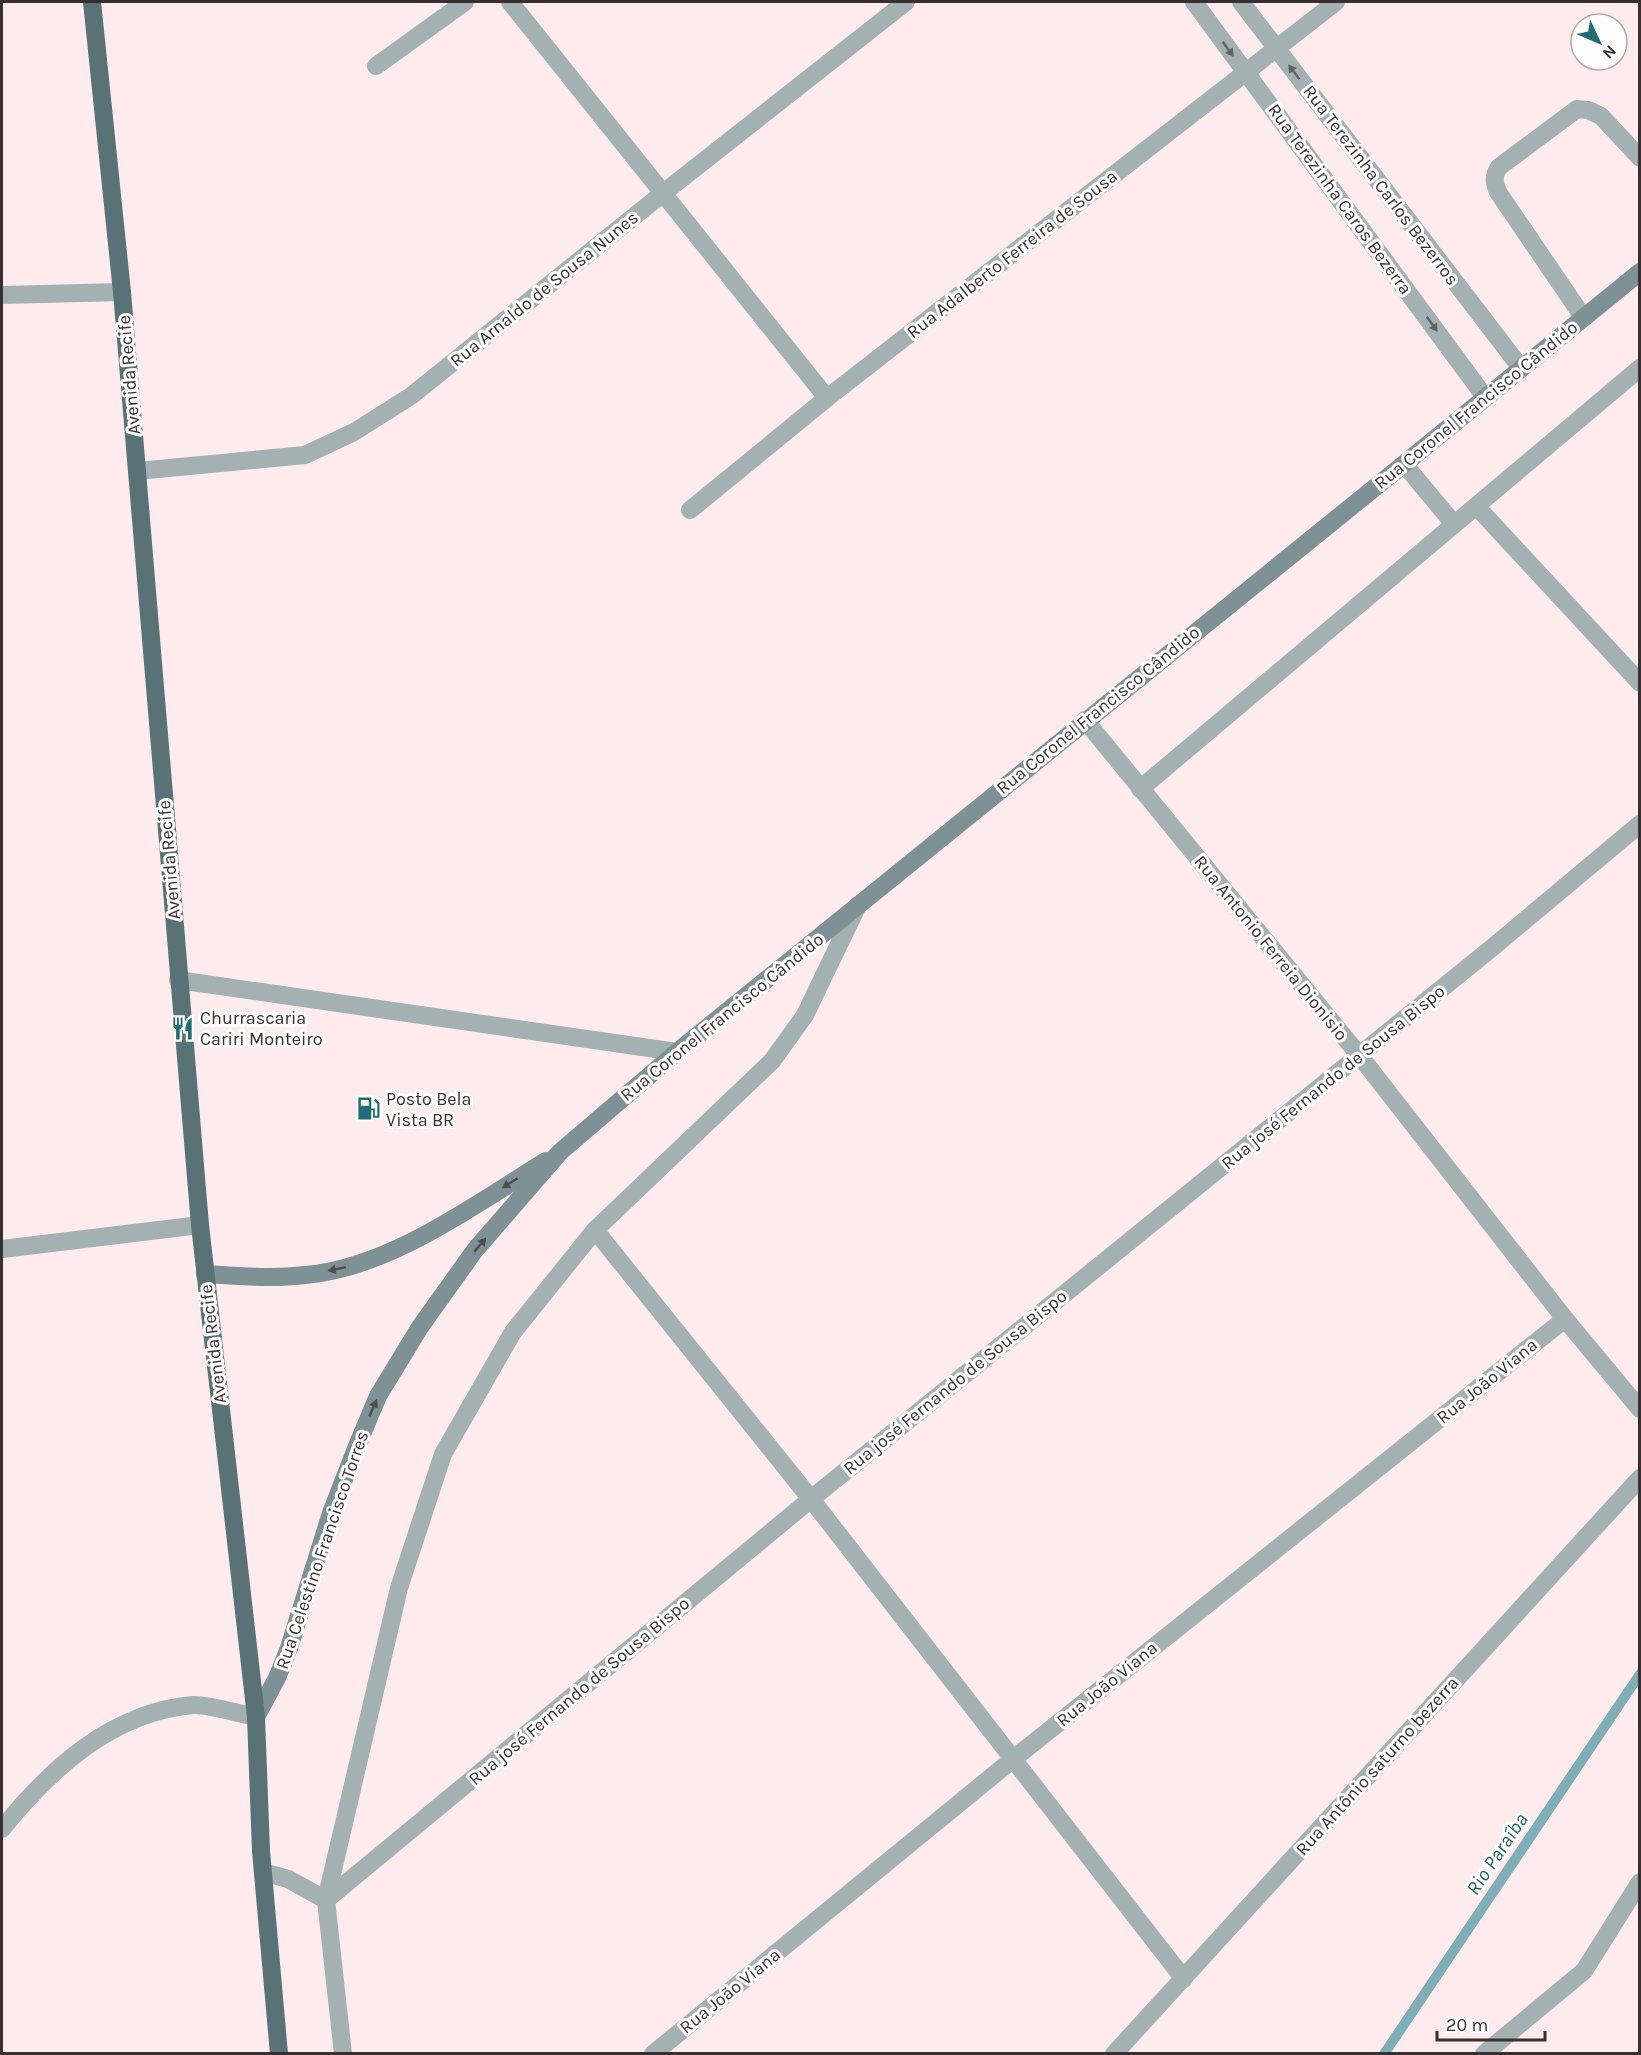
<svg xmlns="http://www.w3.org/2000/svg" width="1641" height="2055" font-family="Karla,sans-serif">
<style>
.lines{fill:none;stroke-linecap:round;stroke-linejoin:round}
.stream{stroke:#7faeb6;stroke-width:10}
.service{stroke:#a4b1b3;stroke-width:18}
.minor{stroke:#a4b1b3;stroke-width:18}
.tertiary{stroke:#a4b1b3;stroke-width:18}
.secondary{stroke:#7e9295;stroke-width:18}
.trunk{stroke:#587276;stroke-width:18}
.oneway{fill:#646264}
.oneway2{fill:#4e4c4e}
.labels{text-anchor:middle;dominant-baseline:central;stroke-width:6;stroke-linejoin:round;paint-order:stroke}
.street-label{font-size:18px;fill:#392e30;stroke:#fdfdfd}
.poi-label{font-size:18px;fill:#392e30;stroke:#fdfdfd;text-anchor:start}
.water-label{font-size:20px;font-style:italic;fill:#256068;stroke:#fdfdfd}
</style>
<rect width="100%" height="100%" fill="#fdebee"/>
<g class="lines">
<path class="stream" d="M 1384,2054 L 1640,1674"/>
<g class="service">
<path d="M 1583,317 L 1498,192 C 1494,183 1493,176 1499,167 L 1577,109 L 1588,110 L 1601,116 L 1640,158"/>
<path d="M 178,980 L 677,1052"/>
</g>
<g class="minor">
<path d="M 510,2 L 827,398"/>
<path d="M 1194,2 L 1485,397"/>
<path d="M 1241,2 L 1521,368"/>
<path d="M 376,66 L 465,2"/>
<path d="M 2,295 L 122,292"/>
<path d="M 1404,464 L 1454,524"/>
<path d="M 137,471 L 305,455 L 354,432 L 411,396 L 662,194 L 906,2"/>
<path d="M 1476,506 L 1640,683"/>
<path d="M 690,510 L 827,398 L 1336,2"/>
<path d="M 1085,720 L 1359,1055 L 1565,1319 L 1640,1409"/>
<path d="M 1140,789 L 1640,368"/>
<path d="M 595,1230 L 811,1499 L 1184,1979"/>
<path d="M 2,1249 L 200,1225"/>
<path d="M 263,1872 L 288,1879 L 326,1900 L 811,1499 L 1493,947 L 1640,824"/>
<path d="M 343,2054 L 326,1900 L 399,1588 L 443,1454 L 513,1332 L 595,1230 L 772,1061 L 805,1015 L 858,905"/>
<path d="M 653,2054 L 1012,1760 L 1565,1319"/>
<path d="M 1114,2054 L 1640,1478"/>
<path d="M 1484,2054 L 1584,1971 L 1640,1882"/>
</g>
<path class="tertiary" d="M 2,1829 C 50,1769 112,1712 193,1705 C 208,1704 240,1714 256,1717"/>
<g class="secondary">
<path d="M 205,1274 C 238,1276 271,1279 305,1275 C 390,1268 474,1205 546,1161"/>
<path d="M 256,1717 L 277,1678 L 289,1648 L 331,1513 L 357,1446 L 378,1396 L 420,1327 L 475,1250 L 560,1152 L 677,1052 L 1404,464 L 1640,272"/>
</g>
<path class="trunk" d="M 92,2 L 122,292 L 200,1225 L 256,1717 L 261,1851 L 279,2054"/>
</g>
<defs><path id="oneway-solid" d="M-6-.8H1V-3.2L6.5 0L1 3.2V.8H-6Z" transform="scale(1.5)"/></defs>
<g class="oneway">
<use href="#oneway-solid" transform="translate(1228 49) rotate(54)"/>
<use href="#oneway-solid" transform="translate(1294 72) rotate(-127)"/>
<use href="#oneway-solid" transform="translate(1432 324) rotate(54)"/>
</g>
<g class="oneway2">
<use href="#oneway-solid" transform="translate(510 1183) rotate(148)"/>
<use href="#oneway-solid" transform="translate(480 1245) rotate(-50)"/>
<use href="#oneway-solid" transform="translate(337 1269) rotate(168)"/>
<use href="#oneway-solid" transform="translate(373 1408) rotate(-66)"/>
</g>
<defs>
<symbol id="restaurant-bare" viewBox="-9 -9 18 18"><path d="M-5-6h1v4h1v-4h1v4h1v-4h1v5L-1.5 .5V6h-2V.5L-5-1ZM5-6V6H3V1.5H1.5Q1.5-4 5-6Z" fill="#226c75" stroke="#fdfdfd" stroke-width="2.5" paint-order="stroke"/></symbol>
<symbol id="fuel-bare" viewBox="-9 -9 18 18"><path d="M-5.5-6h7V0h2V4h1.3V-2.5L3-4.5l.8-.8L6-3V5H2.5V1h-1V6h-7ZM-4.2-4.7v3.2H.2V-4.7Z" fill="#226c75" stroke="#fdfdfd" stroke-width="2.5" paint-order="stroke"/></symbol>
</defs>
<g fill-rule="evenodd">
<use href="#restaurant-bare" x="166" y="1012" width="33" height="33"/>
<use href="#fuel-bare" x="352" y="1092" width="33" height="33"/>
</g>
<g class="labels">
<g class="street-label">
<text transform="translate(1381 185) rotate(53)">Rua Terezinha Carlos Bezerros</text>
<text transform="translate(1340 199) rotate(54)">Rua Terezinha Caros Bezerra</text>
<text transform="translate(1012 254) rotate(-38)">Rua Adalberto Ferreira de Sousa</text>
<text transform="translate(544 289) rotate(-39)">Rua Arnaldo de Sousa Nunes</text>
<text transform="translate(129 375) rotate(-95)">Avenida Recife</text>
<text transform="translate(1476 405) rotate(-39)">Rua Coronel Francisco Cândido</text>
<text transform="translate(1098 710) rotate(-39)">Rua Coronel Francisco Cândido</text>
<text transform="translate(169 860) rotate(-95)">Avenida Recife</text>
<text transform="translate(1271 948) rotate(51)">Rua Antonio Ferreia Dionisio</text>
<text transform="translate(722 1017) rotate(-39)">Rua Coronel Francisco Cândido</text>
<text transform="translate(1333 1077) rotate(-39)">Rua josé Fernando de Sousa Bispo</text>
<text transform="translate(213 1344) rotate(-97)">Avenida Recife</text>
<text transform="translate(1487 1381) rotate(-39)">Rua João Viana</text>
<text transform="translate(955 1382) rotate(-39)">Rua josé Fernando de Sousa Bispo</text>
<text transform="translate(322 1550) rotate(-71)">Rua Celestino Francisco Torres</text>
<text transform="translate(1107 1684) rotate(-39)">Rua João Viana</text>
<text transform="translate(579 1691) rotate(-40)">Rua josé Fernando de Sousa Bispo</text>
<text transform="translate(1377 1766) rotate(-48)">Rua Antônio saturno bezerra</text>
<text transform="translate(730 1991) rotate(-39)">Rua João Viana</text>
</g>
<g class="poi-label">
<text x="200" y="1018">Churrascaria<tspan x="200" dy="21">Cariri Monteiro</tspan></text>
<text x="386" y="1099">Posto Bela<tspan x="386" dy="21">Vista BR</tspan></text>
</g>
<g class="water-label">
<text transform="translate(1497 1854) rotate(-56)">Rio Paraíba</text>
</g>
</g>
<rect width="1641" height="2055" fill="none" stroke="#392e30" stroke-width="6"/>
<g transform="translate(1599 42) rotate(134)"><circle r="28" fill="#fdfdfd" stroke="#afaaab" stroke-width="1.5"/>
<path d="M0-4.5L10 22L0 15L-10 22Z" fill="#226c75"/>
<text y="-9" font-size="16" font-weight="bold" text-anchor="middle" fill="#392e30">N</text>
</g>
<path d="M1437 2031v9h108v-9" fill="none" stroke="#392e30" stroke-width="3"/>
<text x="1446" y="2031" font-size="18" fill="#392e30" stroke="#fdfdfd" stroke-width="4.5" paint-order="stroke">20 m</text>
</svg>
